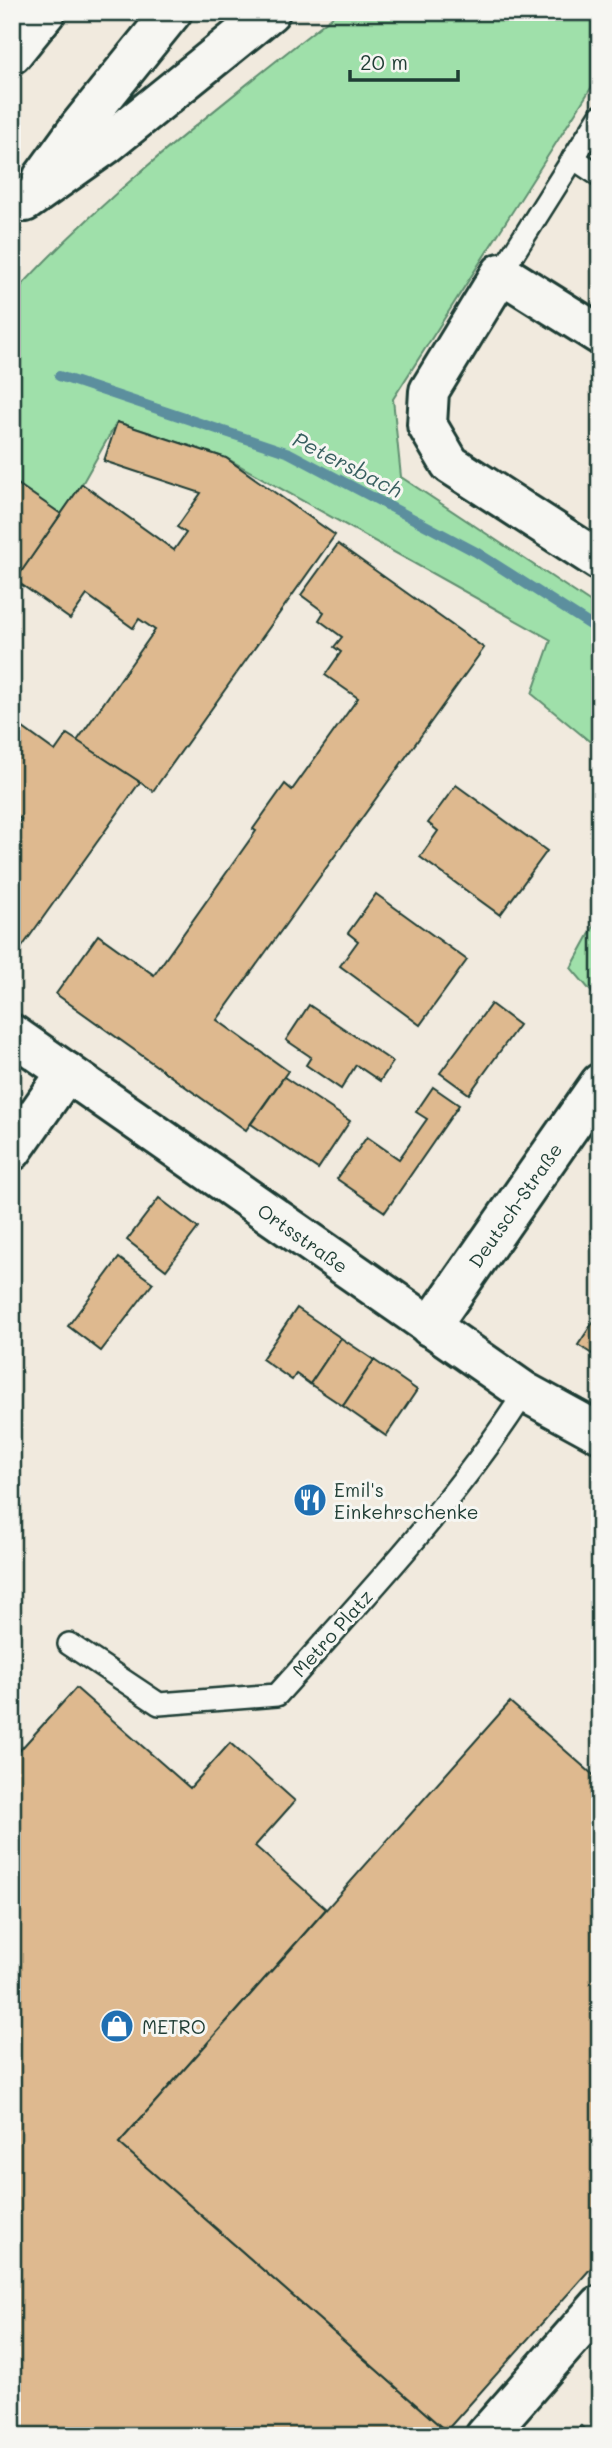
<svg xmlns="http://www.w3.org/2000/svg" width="612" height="2448" font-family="Mali,sans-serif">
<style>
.green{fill:#9fe0aa;stroke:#5f8e6f;stroke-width:2}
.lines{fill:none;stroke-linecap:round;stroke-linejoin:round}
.stream{stroke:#5b8f9e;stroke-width:10}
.building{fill:#deb98f;stroke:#1f3d34;stroke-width:2}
.lane-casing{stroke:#1f3d34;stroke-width:26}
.street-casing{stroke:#1f3d34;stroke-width:44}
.secondary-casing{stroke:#1f3d34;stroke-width:44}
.highway-casing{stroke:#1f3d34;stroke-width:44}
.lane{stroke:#f6f6f2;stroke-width:21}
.street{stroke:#f6f6f2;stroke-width:38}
.secondary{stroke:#f6f6f2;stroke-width:38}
.highway{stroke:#f6f6f2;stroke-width:38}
.labels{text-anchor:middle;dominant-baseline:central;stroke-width:6;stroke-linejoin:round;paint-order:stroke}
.street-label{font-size:19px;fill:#1f3d34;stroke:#f6f6f2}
.poi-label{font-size:19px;fill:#1f3d34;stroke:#f6f6f2;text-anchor:start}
.water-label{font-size:21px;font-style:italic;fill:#385f60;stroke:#f6f6f2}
</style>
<rect width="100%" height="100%" fill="#f1eade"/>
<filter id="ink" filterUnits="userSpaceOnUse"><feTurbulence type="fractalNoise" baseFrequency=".0143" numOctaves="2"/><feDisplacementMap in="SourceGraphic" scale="14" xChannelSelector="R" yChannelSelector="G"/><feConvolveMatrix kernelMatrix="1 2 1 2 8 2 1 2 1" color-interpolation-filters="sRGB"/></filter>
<g filter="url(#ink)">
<g class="green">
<path d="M 338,12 L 600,12 L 600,74 L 393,399 L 401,477 L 600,609 L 600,750 L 532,694 L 551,640 L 226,458 L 117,422 L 82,484 L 61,514 L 12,480 L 12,296 C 109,189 225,102 338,12 Z"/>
<path d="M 600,915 L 600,1002 L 571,968 Z"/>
</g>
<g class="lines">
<path class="stream" d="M 59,376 L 289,453 L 476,552 L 600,631"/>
</g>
<g class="building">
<path d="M 117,422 L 226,458 L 335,535 L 153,791 L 77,741 L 155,630 L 139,619 L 133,628 L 87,595 L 70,619 L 15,580 L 82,484 L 174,550 L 186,533 L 177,527 L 201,493 L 104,461 Z"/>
<path d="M 12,480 L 61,514 L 12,585 Z"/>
<path d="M 338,544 L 484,648 L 217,1020 L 288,1071 L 246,1130 L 56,994 L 98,935 L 154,975 L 256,831 L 253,829 L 285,784 L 292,790 L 358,698 L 325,675 L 341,652 L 334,647 L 342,637 L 319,620 L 324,612 L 301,595 Z"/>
<path d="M 12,720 L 55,751 L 67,734 L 140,782 L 12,961 L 12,831 L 21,819 L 12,813 Z"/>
<path d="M 456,785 L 547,851 L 500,915 L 420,857 L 438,831 L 428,823 Z"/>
<path d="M 376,894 L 467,960 L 420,1025 L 340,966 L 358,941 L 348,933 Z"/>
<path d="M 491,1004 L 519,1025 L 469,1094 L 440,1073 Z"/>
<path d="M 309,1005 L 393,1062 L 380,1081 L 356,1065 L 341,1089 L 306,1065 L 311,1057 L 286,1040 Z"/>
<path d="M 284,1077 L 350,1121 L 318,1169 L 251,1124 Z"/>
<path d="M 433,1087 L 459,1105 L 385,1212 L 337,1179 L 367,1137 L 399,1159 L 427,1119 L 416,1112 Z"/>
<path d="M 159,1198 L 198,1228 L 166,1270 L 127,1240 Z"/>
<path d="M 600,1222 L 600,1237 L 592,1233 Z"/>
<path d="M 119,1258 L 153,1283 L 101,1351 L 68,1326 Z"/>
<path d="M 297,1308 L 341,1338 L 310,1384 L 296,1374 L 292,1380 L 262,1359 Z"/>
<path d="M 600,1312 L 600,1359 L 578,1345 Z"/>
<path d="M 341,1338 L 374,1360 L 343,1406 L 310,1384 Z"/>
<path d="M 374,1360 L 417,1390 L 386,1436 L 343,1406 Z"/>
<path d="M 76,1688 L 190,1788 L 230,1743 L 295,1801 L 255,1846 L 326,1909 L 119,2143 L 446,2431 L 442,2436 L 12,2436 L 12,1759 Z"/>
<path d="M 510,1702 L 600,1781 L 600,2258 L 446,2431 L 119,2143 Z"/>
<path d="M 581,2426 L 592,2436 L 572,2436 Z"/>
</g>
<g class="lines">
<defs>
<g id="lane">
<path d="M 573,158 L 600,176"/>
<path d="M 501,273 L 600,116"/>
<path d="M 69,1644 L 159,1704 L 277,1695 C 364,1598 455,1502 525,1392"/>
</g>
<g id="street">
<path d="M 600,335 L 501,273 L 429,391 L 427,425 L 450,464 L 600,561"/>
<path d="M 12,1151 L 67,1072"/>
<path d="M 430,1327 L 600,1083"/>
<path d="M 485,2436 L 600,2305"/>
</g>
<path id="secondary" d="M 12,1034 L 525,1392 L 600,1433"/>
<g id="highway">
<path d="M 12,54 L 46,12"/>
<path d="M 43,177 L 80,126 L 172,12"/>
<path d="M 25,202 L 107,144 L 270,12"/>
</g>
</defs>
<use href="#lane" class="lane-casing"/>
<use href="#street" class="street-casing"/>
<use href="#secondary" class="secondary-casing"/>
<use href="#highway" class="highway-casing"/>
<use href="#lane" class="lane"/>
<use href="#street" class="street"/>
<use href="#secondary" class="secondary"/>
<use href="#highway" class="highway"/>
</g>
</g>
<defs>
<symbol id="restaurant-disc" viewBox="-11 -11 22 22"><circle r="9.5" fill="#1f6fb2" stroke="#f6f6f2"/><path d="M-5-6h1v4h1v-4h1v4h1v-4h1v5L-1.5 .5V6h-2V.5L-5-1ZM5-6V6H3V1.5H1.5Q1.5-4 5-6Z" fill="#fff"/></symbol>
<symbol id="shop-disc" viewBox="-11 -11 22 22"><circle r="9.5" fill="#1f6fb2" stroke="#f6f6f2"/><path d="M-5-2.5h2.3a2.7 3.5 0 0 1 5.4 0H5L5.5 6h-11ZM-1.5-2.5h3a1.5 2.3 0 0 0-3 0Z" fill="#fff"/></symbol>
</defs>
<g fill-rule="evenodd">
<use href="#restaurant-disc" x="291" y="1481" width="38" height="38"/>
<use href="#shop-disc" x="98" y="2007" width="38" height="38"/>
</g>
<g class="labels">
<g class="street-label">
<text transform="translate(515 1205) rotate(-55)">Deutsch-Straße</text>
<text transform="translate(303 1238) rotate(35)">Ortsstraße</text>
<text transform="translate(332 1633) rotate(-48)">Metro Platz</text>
</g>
<g class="poi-label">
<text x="334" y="1489">Emil's<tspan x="334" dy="22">Einkehrschenke</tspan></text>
<text x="142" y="2026">METRO</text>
</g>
<g class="water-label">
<text transform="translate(348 464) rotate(27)">Petersbach</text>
</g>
</g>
<rect width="612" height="2448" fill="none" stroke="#f6f6f2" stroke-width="42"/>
<rect x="21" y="21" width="570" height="2406" fill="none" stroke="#1f3d34" stroke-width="2.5" filter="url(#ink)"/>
<path d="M350 70v10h108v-10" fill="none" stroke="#1f3d34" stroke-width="3.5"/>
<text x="360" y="70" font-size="21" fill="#1f3d34" stroke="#f6f6f2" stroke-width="5" paint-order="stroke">20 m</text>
</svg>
